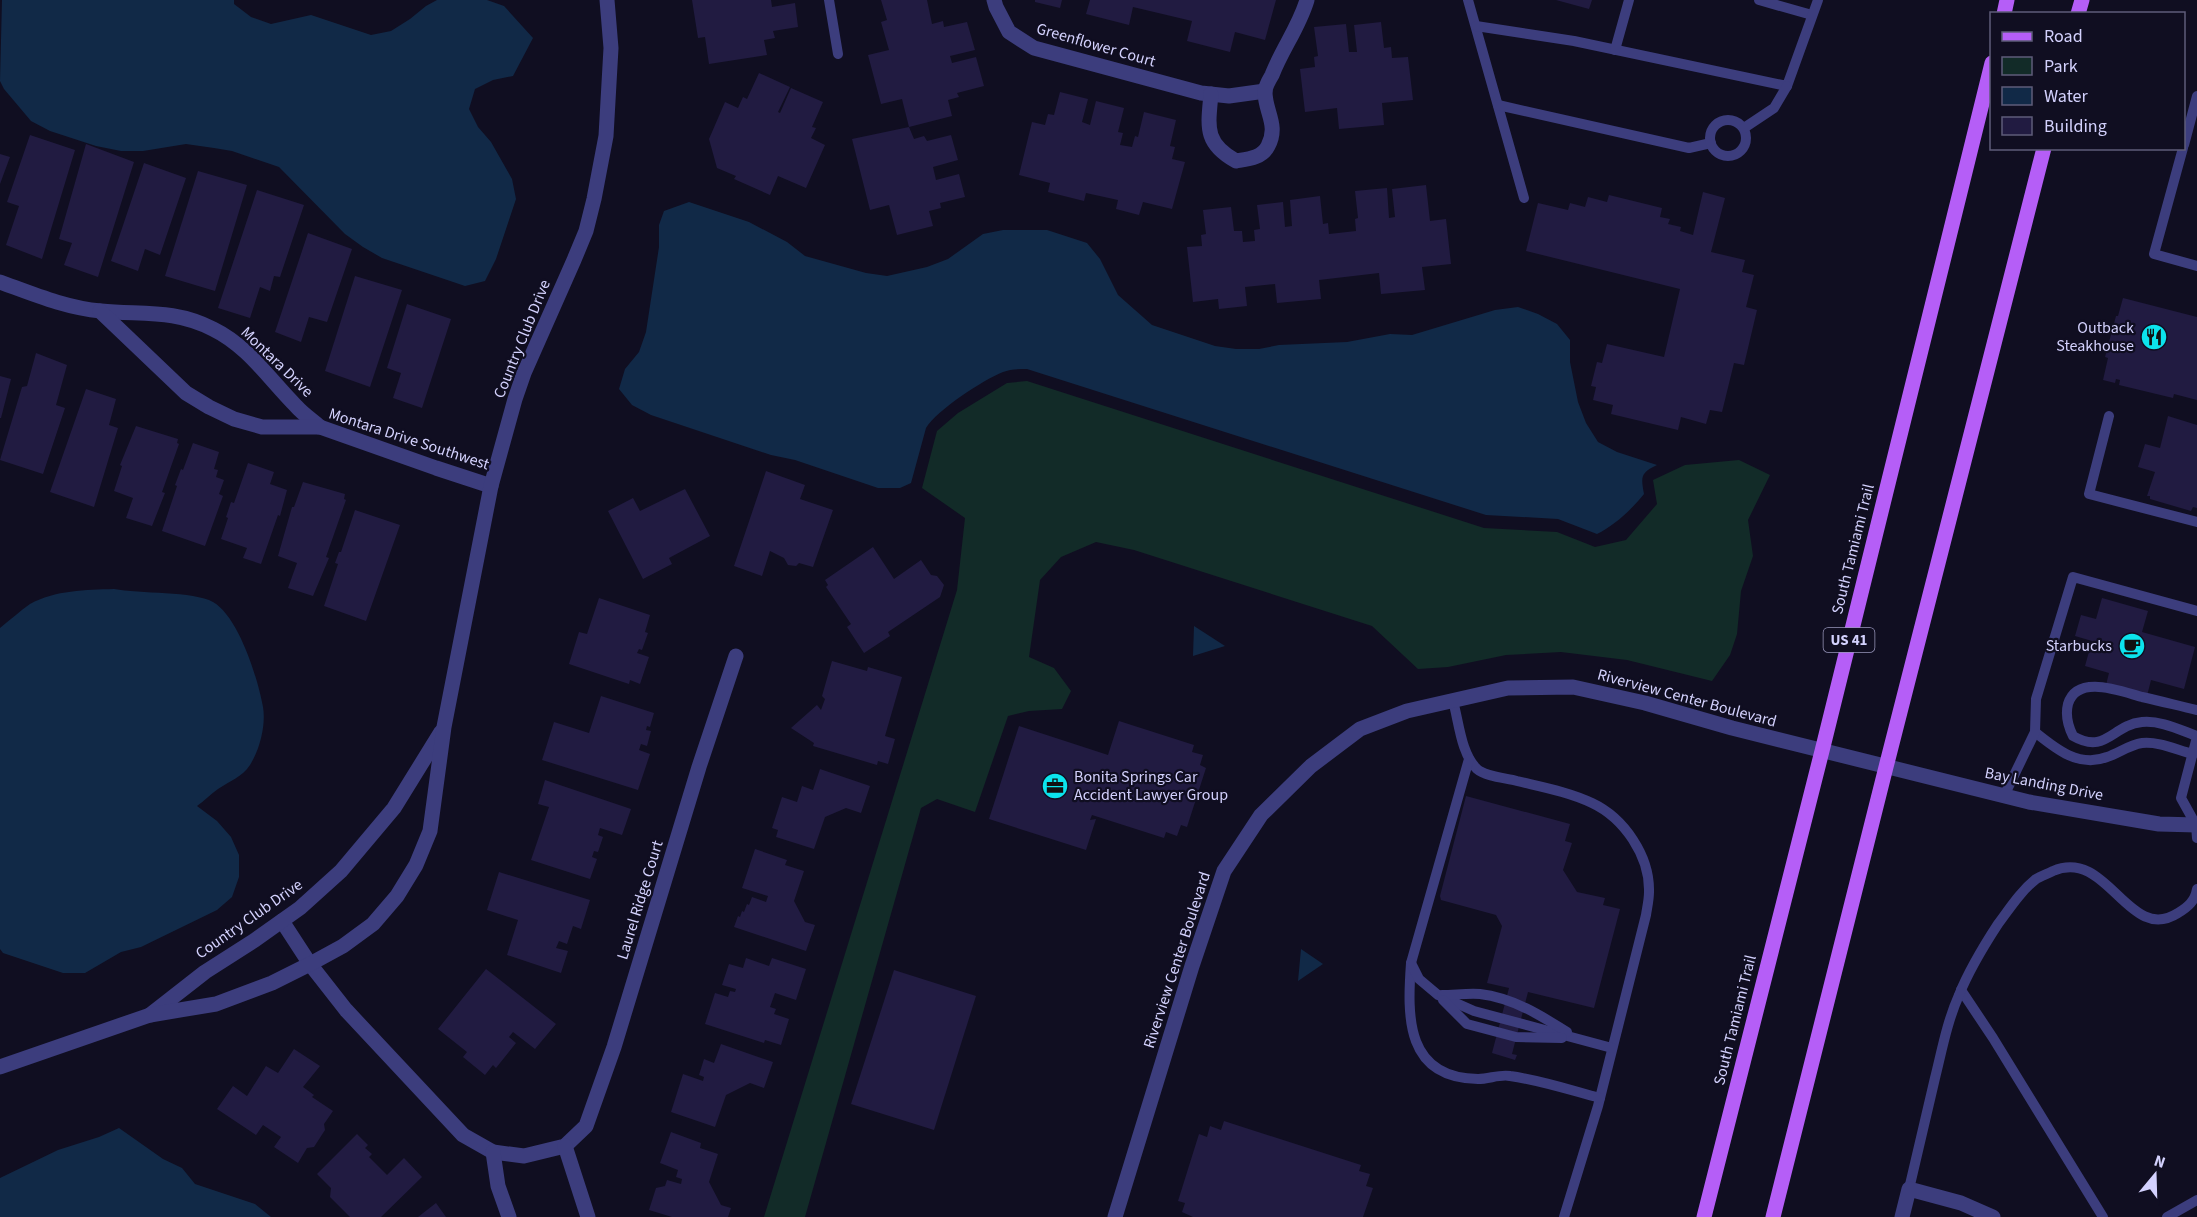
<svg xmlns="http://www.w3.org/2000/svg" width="2197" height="1217" font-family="'Source Sans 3',sans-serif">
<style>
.green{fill:#122b28}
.water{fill:#112947}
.building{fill:#211b41}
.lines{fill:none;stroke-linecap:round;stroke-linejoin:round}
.lane{stroke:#3c3d7d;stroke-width:10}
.street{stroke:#3c3d7d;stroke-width:15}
.primary{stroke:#b55ef7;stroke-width:15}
.labels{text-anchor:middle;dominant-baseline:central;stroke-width:4.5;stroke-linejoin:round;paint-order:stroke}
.shield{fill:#100e21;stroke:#9896bb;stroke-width:1.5}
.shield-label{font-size:15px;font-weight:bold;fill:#d3d1fd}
.street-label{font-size:16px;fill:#d3d1fd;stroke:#100e21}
.poi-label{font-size:16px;fill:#d3d1fd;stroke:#100e21;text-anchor:end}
</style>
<rect width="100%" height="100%" fill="#100e21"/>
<path class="green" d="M 1027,381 L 1484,528 L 1557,532 L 1595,547 L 1626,540 L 1657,504 L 1653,480 L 1685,465 L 1739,460 L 1770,475 L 1748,520 L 1753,556 L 1741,591 L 1737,634 L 1730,655 L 1712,681 L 1627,660 L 1561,652 L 1506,655 L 1448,667 L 1418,669 L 1372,626 L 1134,550 L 1096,542 L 1061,557 L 1040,580 L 1029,657 L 1054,668 L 1071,691 L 1062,709 L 1029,711 L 1008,716 L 975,812 L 937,799 L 921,808 L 805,1217 L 764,1217 L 957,590 L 965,518 L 922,488 L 937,431 L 958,413 L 1007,383 Z"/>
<g class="water">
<path d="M 2,0 L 234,0 L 234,4 L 251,17 L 271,24 L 311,15 L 371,35 L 391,31 L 410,19 L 426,6 L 437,0 L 487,0 L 504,6 L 533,38 L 513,76 L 493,80 L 475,89 L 469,109 L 478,127 L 491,142 L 512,179 L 516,199 L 496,259 L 485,281 L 465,286 L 382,258 L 363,247 L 345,234 L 279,167 L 232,151 L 214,148 L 186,144 L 143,151 L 121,151 L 96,146 L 50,131 L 31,121 L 4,89 L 0,81 Z"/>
<path d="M 689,202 L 749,222 L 787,242 L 805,256 L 866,273 L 887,276 L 927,267 L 948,259 L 983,234 L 1003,230 L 1047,230 L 1087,243 L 1100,259 L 1118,295 L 1152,325 L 1215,346 L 1236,349 L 1259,349 L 1279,345 L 1347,342 L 1390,334 L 1412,335 L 1495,310 L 1518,307 L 1538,314 L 1557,324 L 1570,340 L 1570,362 L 1578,402 L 1586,423 L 1598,442 L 1617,452 L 1657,465 C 1640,473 1641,477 1644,494 C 1632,509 1614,526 1597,534 L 1558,519 L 1486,515 L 1027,369 C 1019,369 1010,369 1003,372 C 983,380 937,410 926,428 L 911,483 L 900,488 L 878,488 L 795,460 L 771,455 L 651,415 L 632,405 L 619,389 L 625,369 L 639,352 L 646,332 L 659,247 L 659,225 L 664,211 Z"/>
<path d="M 114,589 C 139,594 194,591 213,602 C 239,617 258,679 263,707 C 266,725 260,749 250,765 C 242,777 230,781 218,789 C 211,794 204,801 197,806 L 217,821 L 231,837 L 239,855 L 239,877 L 232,897 L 217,910 L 141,947 L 121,952 L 85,973 L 63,973 L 3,953 L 0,949 L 0,628 C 10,620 20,611 30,604 C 55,590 86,590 114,589 Z"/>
<path d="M 1194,626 L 1225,646 L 1193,656 Z"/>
<path d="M 1301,949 L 1323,964 L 1298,981 Z"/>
<path d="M 119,1128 L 163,1159 L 182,1168 L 195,1184 L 255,1204 L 271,1217 L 0,1217 L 0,1178 L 58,1150 L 99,1137 Z"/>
</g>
<g class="building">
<path d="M 692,0 L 771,0 L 772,7 L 795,3 L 798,27 L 773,31 L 775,38 L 764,40 L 767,55 L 709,64 L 705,37 L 698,38 Z"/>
<path d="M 881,0 L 927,0 L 932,24 L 943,21 L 944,27 L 967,22 L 975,50 L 950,56 L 952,63 L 976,57 L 984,86 L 957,93 L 959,97 L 948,100 L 952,116 L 909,127 L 902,99 L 881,104 L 868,55 L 889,50 L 881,22 L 887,20 Z"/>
<path d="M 1035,0 L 1062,0 L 1060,8 L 1035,2 Z"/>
<path d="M 1090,0 L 1276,0 L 1265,40 L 1235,32 L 1230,52 L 1187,41 L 1192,21 L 1133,7 L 1129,25 L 1086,14 Z"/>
<path d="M 1556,0 L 1592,0 L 1589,9 Z"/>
<path d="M 1381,22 L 1384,48 L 1391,47 L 1392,58 L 1408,57 L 1413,100 L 1382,103 L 1384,125 L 1339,129 L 1337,108 L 1305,112 L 1300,69 L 1315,67 L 1314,57 L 1318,56 L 1314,27 L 1346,24 L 1349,52 L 1357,52 L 1354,25 Z"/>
<path d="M 759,73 L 790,87 L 778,112 L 780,113 L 791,88 L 823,102 L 812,127 L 816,128 L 811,138 L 825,145 L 806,188 L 778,176 L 770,195 L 734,179 L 736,176 L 717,168 L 709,139 L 725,102 L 738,108 L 743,97 L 747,99 Z"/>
<path d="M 1060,92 L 1088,99 L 1082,122 L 1090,125 L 1096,101 L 1124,108 L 1118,132 L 1123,133 L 1120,145 L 1132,147 L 1135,136 L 1138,137 L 1144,112 L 1176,120 L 1170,146 L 1175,147 L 1172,159 L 1185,162 L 1172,209 L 1143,202 L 1139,215 L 1116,209 L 1118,200 L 1086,193 L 1084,201 L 1048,192 L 1050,183 L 1019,175 L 1032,122 L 1045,125 L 1048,114 L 1054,115 Z"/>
<path d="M 909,127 L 914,139 L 924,136 L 927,141 L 951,135 L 958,160 L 933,167 L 936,180 L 959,174 L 965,197 L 940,203 L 941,208 L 929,211 L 933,226 L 897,235 L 889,205 L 870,210 L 852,139 Z"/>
<path d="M 30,135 L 75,150 L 42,259 L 6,245 L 19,206 L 7,202 Z"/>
<path d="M 86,144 L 134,162 L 98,277 L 64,265 L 72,243 L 59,239 Z"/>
<path d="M 0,154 L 10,157 L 0,184 Z"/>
<path d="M 144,163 L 186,178 L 160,255 L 145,249 L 138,271 L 111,261 Z"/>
<path d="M 198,171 L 247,185 L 215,291 L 165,276 Z"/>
<path d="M 1426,185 L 1430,221 L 1446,219 L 1451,264 L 1422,267 L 1425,290 L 1381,294 L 1379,273 L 1319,280 L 1321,299 L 1277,303 L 1275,284 L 1245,287 L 1247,306 L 1219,309 L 1218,299 L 1193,302 L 1187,247 L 1202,246 L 1201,235 L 1206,234 L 1203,210 L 1231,207 L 1234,231 L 1242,231 L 1243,242 L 1255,241 L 1254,230 L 1260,229 L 1257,205 L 1283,202 L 1285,227 L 1292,226 L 1290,200 L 1320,196 L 1323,224 L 1328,223 L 1329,234 L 1356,231 L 1355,219 L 1358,218 L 1355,191 L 1387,188 L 1389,218 L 1395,217 L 1392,189 Z"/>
<path d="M 257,190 L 304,205 L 280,277 L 274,276 L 270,291 L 260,287 L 250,318 L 218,308 Z"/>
<path d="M 1703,192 L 1725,198 L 1711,252 L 1745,260 L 1742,272 L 1754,275 L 1746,307 L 1757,310 L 1744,365 L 1734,363 L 1722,412 L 1710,410 L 1706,424 L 1681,417 L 1678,430 L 1611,414 L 1613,405 L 1593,400 L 1596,387 L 1591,386 L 1597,362 L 1602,363 L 1607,344 L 1664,357 L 1680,289 L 1526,251 L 1538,203 L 1568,210 L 1570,203 L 1585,207 L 1588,197 L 1607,202 L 1609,195 L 1662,208 L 1660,217 L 1670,219 L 1668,224 L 1681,227 L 1680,231 L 1693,235 Z"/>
<path d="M 308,233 L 352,249 L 327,322 L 309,317 L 301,342 L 275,332 Z"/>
<path d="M 355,276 L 402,290 L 370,387 L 325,371 Z"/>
<path d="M 2123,298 L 2197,317 L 2197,400 L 2174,394 L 2173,398 L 2119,385 L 2120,380 L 2116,379 L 2115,383 L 2103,380 L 2108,358 L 2105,357 L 2116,316 L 2118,316 Z"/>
<path d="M 407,304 L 451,319 L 422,408 L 393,398 L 401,373 L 387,368 Z"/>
<path d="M 36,353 L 67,365 L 56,405 L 65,408 L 43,474 L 0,460 L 22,387 L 27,386 Z"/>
<path d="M 0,376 L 11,379 L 1,418 L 0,418 Z"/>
<path d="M 86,389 L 116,399 L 109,425 L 118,428 L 94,507 L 50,492 Z"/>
<path d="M 2168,416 L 2197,425 L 2197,508 L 2193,507 L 2191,511 L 2150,499 L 2150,496 L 2147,496 L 2155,472 L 2138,467 L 2145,444 L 2160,448 Z"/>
<path d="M 136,426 L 178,439 L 177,443 L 179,444 L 162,492 L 165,493 L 152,526 L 126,518 L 133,498 L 114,491 L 122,466 L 120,465 Z"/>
<path d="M 193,443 L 219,452 L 214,469 L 218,470 L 216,477 L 224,480 L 219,494 L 223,496 L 205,546 L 162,531 L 177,486 L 175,485 L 181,469 L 183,470 Z"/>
<path d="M 248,463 L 274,472 L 270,484 L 287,490 L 280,516 L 278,515 L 261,564 L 243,558 L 247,548 L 221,539 L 228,518 L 226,517 L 231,502 L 234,503 Z"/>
<path d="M 766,471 L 805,485 L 800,499 L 833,510 L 813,567 L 799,563 L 796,566 L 788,565 L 784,558 L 770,551 L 762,576 L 734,566 Z"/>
<path d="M 303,482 L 345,494 L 344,499 L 346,500 L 326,557 L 329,558 L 313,596 L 288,588 L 297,563 L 278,556 L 292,507 L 294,507 Z"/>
<path d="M 685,489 L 710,536 L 669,558 L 672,564 L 643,579 L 608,511 L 633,498 L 640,511 Z"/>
<path d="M 355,510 L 400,525 L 366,621 L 324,606 L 338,564 L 335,563 L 339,552 L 341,552 Z"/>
<path d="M 873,547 L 894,579 L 921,560 L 931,575 L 937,576 L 944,585 L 940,597 L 888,632 L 890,636 L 864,653 L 847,627 L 851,624 L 826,587 L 828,585 L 825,580 Z"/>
<path d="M 599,598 L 650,615 L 645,632 L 648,633 L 642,650 L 639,649 L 637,653 L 649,657 L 640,684 L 630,680 L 629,684 L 569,664 L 579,632 L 587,634 Z"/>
<path d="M 2102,598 L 2148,611 L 2142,632 L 2195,647 L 2184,689 L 2151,680 L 2147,696 L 2106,685 L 2109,673 L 2085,666 L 2092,641 L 2075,636 L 2081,615 L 2096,619 Z"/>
<path d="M 832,661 L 867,671 L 868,667 L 902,677 L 885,736 L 895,739 L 888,764 L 878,761 L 877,765 L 813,746 L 814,743 L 791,728 L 817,705 L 821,710 L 825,699 L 822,696 Z"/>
<path d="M 601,696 L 654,713 L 650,727 L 647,726 L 646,730 L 651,731 L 647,746 L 641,744 L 639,750 L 650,754 L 638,790 L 542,760 L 554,722 L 589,733 Z"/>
<path d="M 1119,721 L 1194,745 L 1192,752 L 1203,755 L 1200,765 L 1206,768 L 1187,827 L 1181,825 L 1177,836 L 1166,832 L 1164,838 L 1092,815 L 1090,820 L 1096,819 L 1086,850 L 989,819 L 1019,726 L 1108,755 Z"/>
<path d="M 820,769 L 870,786 L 861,813 L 846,808 L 825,817 L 814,849 L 776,837 L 778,830 L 772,828 L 782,797 L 797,802 L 802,786 L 813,790 Z"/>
<path d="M 545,780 L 631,809 L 622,835 L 600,828 L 598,835 L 603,837 L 598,852 L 594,851 L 592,857 L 597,859 L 590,879 L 531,860 L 549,807 L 538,804 Z"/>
<path d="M 1466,796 L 1570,824 L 1565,841 L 1572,843 L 1563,870 L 1577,892 L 1605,898 L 1603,905 L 1620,909 L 1594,1008 L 1528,992 L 1512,1054 L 1517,1055 L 1515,1060 L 1492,1053 L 1509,988 L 1487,983 L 1502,926 L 1496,915 L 1441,900 L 1440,896 Z"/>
<path d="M 755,849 L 787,860 L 785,865 L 804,871 L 794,901 L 805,922 L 815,925 L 806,951 L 734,927 L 738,916 L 740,917 L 742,911 L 744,912 L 747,904 L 749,905 L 752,897 L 766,902 L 768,896 L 742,888 Z"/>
<path d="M 499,872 L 590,900 L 581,929 L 573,926 L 567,944 L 559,941 L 556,948 L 568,951 L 561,973 L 507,955 L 518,920 L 487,910 Z"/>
<path d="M 746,958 L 769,966 L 772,958 L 806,969 L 796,1000 L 775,993 L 770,1007 L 776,1009 L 774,1014 L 789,1019 L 781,1045 L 765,1040 L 764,1043 L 705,1024 L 715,993 L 728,997 L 730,991 L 735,992 L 736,989 L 722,985 L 729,964 L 743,968 Z"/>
<path d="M 486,969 L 556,1024 L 535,1049 L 513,1032 L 509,1037 L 516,1043 L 496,1068 L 493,1065 L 485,1075 L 463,1057 L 467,1052 L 438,1029 Z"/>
<path d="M 894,970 L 976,996 L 934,1130 L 851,1104 Z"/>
<path d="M 721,1044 L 773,1062 L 764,1088 L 750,1083 L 726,1095 L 715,1127 L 671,1112 L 683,1074 L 703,1081 L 704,1077 L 699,1075 L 704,1059 L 714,1063 Z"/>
<path d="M 294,1049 L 320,1066 L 303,1087 L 314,1095 L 312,1097 L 333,1111 L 324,1124 L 325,1130 L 314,1147 L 307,1148 L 298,1163 L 274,1147 L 281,1137 L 263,1125 L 256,1135 L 217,1109 L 233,1086 L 247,1096 L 266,1066 L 278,1073 Z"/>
<path d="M 1224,1121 L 1361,1165 L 1359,1171 L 1370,1174 L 1366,1186 L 1373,1188 L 1363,1217 L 1193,1217 L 1182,1212 L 1185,1203 L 1178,1201 L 1199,1134 L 1207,1137 L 1210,1126 L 1221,1130 Z"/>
<path d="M 671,1132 L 701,1143 L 700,1148 L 718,1154 L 709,1182 L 721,1205 L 731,1208 L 728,1217 L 672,1217 L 649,1210 L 656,1188 L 665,1186 L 667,1180 L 681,1184 L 682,1179 L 676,1177 L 678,1170 L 660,1163 Z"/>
<path d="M 357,1134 L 368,1145 L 365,1148 L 372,1154 L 369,1157 L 387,1175 L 404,1158 L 422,1177 L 381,1217 L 350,1217 L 330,1197 L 331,1188 L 317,1174 Z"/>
<path d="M 436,1203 L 446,1217 L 418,1217 Z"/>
</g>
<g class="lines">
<g class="lane">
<path d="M 829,0 L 838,54"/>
<path d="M 1468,0 L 1524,198"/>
<path d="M 1759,0 L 1812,15"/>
<path d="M 1476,26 L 1574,41 L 1787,86 L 1818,0"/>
<path d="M 1615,50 L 1629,0"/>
<path d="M 1498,105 L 1689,148 L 1711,143"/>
<circle cx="1728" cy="138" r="18"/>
<path d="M 1744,128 L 1774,108 L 1787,86"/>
<path d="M 2184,145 L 2197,96"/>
<path d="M 2183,148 L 2154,254 L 2197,266"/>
<path d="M 2109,416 L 2089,494 L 2197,522"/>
<path d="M 1453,701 C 1459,722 1461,754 1477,769 C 1486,777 1506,778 1517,781 C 1542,787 1569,792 1592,803 C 1624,818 1650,856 1649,892 C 1649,900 1647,908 1646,915 L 1598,1106 L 1564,1217"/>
<path d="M 2197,710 C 2179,706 2161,701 2142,697 C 2120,691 2077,674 2068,704 C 2065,716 2068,726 2073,736 C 2106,755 2112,725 2142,722 C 2160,720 2180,730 2197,736"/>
<path d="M 2035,732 C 2056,749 2079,768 2107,757 C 2119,753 2129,745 2142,743 C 2158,741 2177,750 2193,754"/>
<path d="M 2197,737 L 2181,798 L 2196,825 L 2197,838"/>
<path d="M 1469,759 L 1411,963 C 1407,1018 1406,1078 1478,1079 C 1489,1079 1500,1074 1510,1076 C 1540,1080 1570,1090 1600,1098"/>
<path d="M 2004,796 L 2035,732 L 2036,699 L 2073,577 L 2197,611"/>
<path d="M 1411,963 L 1419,979 L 1438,995 L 1474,1011 L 1612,1048"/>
<path d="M 1961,990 L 1993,1038 L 2103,1217"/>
<path d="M 1442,995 C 1454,995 1468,993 1480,994 C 1513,998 1540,1015 1567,1032"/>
<path d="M 1443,1000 L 1467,1024 L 1516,1037 L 1562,1038"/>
<path d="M 1909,1189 C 1918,1152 1926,1115 1935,1078 C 1942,1050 1947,1022 1959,995 C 1969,970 1983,947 1998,924 C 2010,908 2020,892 2036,879 C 2041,876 2047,874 2053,871 C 2108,847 2128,945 2178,913 C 2188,907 2195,901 2197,889"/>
<path d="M 2167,1217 L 2197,1200"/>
</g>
<g class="street">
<path d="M 994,0 L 996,7 L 1009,32 L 1034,48 L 1201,93 L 1229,96 L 1265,91"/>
<path d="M 1211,94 C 1208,127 1204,143 1236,161 C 1248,159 1262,158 1268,146 C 1279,125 1265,112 1265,92 C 1265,87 1269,80 1272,75 C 1282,49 1299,27 1307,0"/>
<path d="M 0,282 C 33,294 66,308 101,311 C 142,315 174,309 213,329 C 248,346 269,379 296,406 C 303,414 312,420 320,427"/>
<path d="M 100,311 L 186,393 L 209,407 L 234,419 L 262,427 L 320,427 L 436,468 L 491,486"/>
<path d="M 282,921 L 310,964 L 346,1010 L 463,1135 L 493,1152 L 524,1156 L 565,1146 L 586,1126 L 614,1047 L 699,767 L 736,656"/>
<path d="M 150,1015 L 205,972 L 255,940 L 300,908 L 341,871 L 394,808 L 441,732"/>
<path d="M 0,1067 L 150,1015 L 216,1004 L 272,983 L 310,964 L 343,946 L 373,924 L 397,896 L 416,865 L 430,831 L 444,727 L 491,486 L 515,399 L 524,373 L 574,260 L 586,231 L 594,199 L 606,136 L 611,48 L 607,0"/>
<path d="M 565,1146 L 588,1217"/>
<path d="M 493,1152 L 498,1186 L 509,1217"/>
<path d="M 1115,1217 L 1192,966 L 1224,871 L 1261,815 L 1311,766 L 1360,729 L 1407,711 L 1508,688 L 1573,687 L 1645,703 L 1732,728 L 2029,802 L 2159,824 L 2197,825"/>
<path d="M 1902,1217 L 1909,1189 L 1961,1203 L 1993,1217"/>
</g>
<g class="primary">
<path d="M 2004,14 L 2007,0"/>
<path d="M 2078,14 L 2082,0"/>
<path d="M 1704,1217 L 1822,751 L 1992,63"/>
<path d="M 1773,1217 L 1886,767 L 2044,148"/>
</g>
</g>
<defs>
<symbol id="restaurant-disc" viewBox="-11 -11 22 22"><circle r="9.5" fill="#0ce4ed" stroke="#100e21"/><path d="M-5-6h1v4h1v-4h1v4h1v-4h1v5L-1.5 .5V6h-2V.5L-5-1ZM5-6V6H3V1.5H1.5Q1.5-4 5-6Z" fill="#111"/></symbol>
<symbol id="cafe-disc" viewBox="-11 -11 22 22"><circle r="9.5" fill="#0ce4ed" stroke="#100e21"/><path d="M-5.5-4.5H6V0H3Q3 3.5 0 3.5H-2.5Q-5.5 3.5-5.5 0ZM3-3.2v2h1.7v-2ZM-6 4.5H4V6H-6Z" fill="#111"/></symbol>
<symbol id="office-disc" viewBox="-11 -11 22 22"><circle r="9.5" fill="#0ce4ed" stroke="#100e21"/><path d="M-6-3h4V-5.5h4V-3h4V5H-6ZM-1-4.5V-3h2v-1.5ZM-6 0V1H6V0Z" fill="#111"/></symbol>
</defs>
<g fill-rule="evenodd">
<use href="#restaurant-disc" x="2139" y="322" width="30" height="30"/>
<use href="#cafe-disc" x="2117" y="631" width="30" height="30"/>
<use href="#office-disc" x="1040" y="771" width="30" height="30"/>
</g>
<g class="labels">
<rect class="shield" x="1823.5" y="628" width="51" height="24" rx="4.5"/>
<g class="shield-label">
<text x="1849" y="640">US 41</text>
</g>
<g class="street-label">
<text transform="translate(1096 45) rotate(16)">Greenflower Court</text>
<text transform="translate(522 339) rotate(-68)">Country Club Drive</text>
<text transform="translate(277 362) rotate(44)">Montara Drive</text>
<text transform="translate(409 439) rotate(18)">Montara Drive Southwest</text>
<text transform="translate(1853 549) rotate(-76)">South Tamiami Trail</text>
<text transform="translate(1687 698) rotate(15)">Riverview Center Boulevard</text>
<text transform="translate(2044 784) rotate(11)">Bay Landing Drive</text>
<text transform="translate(640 900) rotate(-73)">Laurel Ridge Court</text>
<text transform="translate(249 919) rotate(-35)">Country Club Drive</text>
<text transform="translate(1177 960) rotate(-72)">Riverview Center Boulevard</text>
<text transform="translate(1735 1020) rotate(-76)">South Tamiami Trail</text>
</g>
<g class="poi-label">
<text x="2134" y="328">Outback<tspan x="2134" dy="18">Steakhouse</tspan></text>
<text x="2112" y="646">Starbucks</text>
<text x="1074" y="777" text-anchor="start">Bonita Springs Car<tspan x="1074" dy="18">Accident Lawyer Group</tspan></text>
</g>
</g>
<rect x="1990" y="12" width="195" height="138" fill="#100e21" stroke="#5e5c79" stroke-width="1.5"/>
<rect x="2002" y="32" width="30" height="9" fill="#b55ef7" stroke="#5e5c79" stroke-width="1.5"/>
<text x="2044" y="42" font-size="18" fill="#d3d1fd">Road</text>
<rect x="2002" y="57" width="30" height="18" fill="#122b28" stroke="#5e5c79" stroke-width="1.5"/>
<text x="2044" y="72" font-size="18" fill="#d3d1fd">Park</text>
<rect x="2002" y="87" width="30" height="18" fill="#112947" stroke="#5e5c79" stroke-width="1.5"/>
<text x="2044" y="102" font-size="18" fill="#d3d1fd">Water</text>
<rect x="2002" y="117" width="30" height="18" fill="#211b41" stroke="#5e5c79" stroke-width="1.5"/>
<text x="2044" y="132" font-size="18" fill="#d3d1fd">Building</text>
<g transform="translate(2155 1175) rotate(19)" stroke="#100e21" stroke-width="4.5" paint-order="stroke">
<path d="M0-4.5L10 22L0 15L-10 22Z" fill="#d3d1fd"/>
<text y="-9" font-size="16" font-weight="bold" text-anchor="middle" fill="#d3d1fd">N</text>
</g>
</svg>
